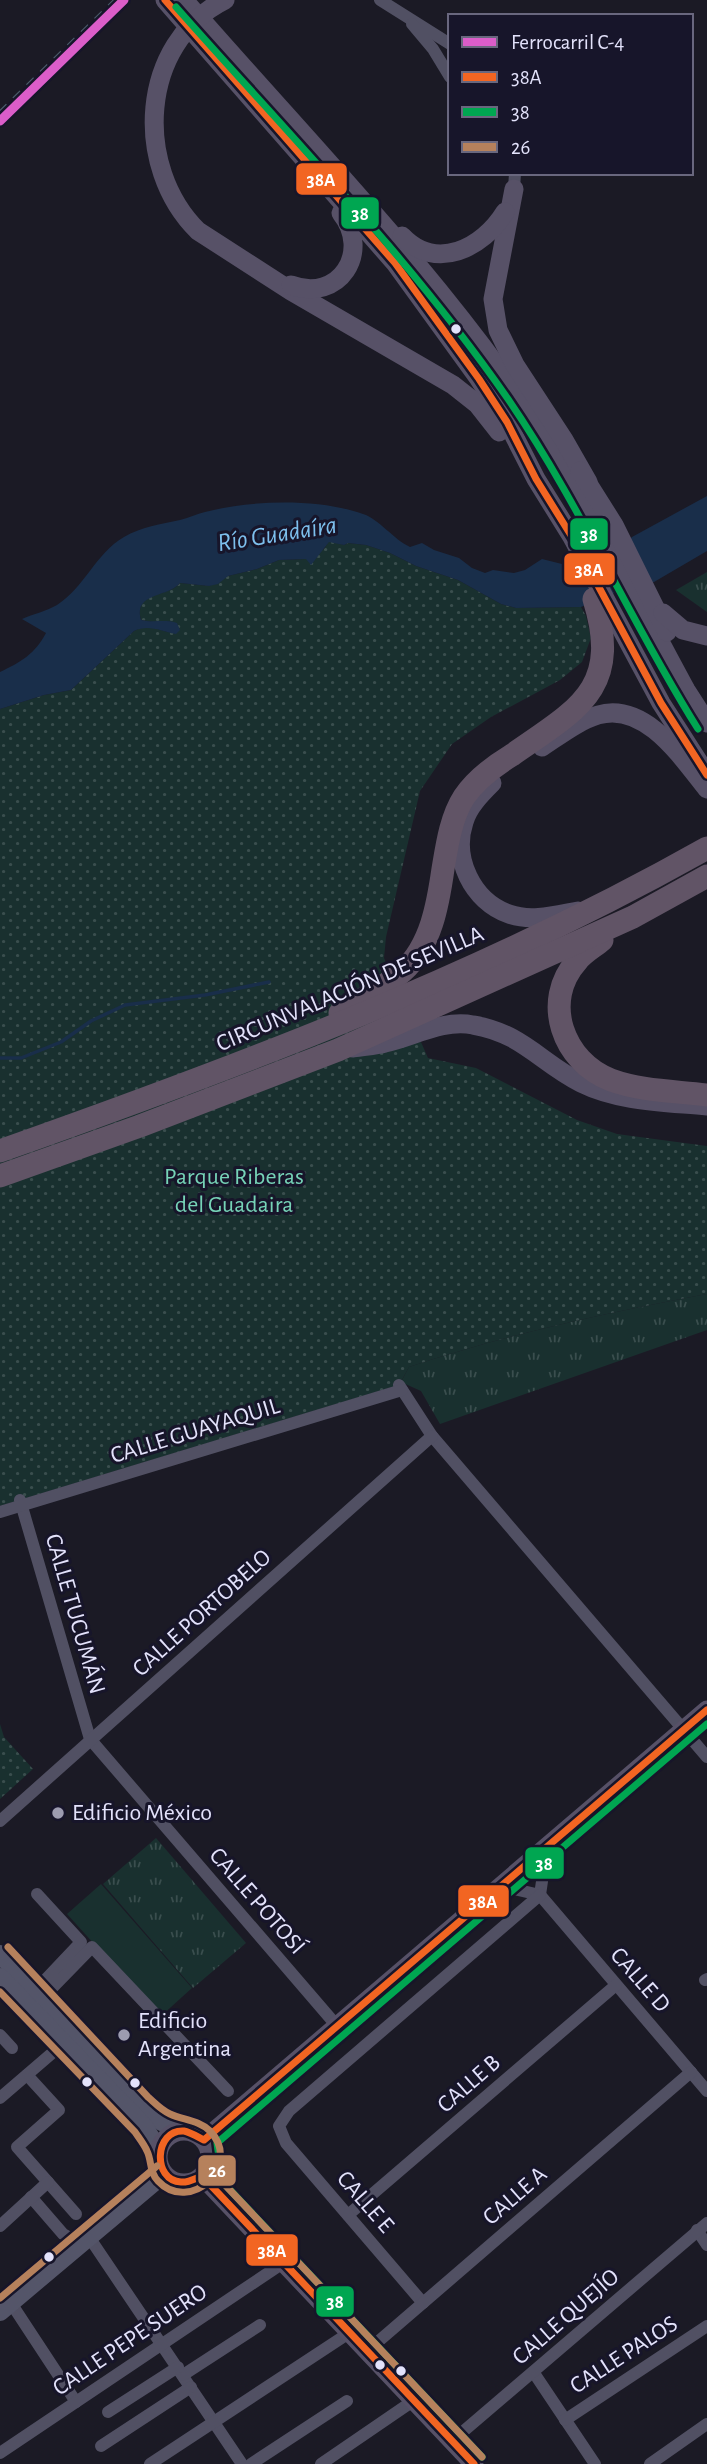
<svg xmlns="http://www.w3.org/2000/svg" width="707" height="2464" font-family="'Alegreya Sans',sans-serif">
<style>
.grass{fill:url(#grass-tufts)}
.park{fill:url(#park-dots)}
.garden{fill:#19302f}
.water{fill:#192e4a}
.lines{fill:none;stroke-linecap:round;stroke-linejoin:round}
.stream{stroke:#192e4a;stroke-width:3.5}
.street{stroke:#515063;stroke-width:12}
.secondary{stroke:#545569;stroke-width:18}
.primary{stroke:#575167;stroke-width:19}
.highway{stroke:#615466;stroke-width:23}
.rail{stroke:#4b5d6a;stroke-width:3.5;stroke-dasharray:10 9;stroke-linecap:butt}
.bus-1-casing{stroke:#17152a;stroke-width:12}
.bus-2-casing{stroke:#17152a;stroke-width:12}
.bus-3-casing{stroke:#17152a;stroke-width:12}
.bus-1{stroke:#f26522;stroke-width:7}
.bus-2{stroke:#00a651;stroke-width:7}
.bus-3{stroke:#b6815c;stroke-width:7}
.rail-1-casing{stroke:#17152a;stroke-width:14}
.rail-1{stroke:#db5dc9;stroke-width:9}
.bus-dot{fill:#e3e2fb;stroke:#17152a;stroke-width:2.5}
.poi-dot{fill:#9d9cb0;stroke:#17152a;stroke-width:2.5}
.labels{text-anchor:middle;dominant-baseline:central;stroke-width:6;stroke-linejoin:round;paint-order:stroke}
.street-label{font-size:24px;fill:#e3e2fb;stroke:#17152a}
.park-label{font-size:24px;fill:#76d3b7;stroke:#17152a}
.poi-label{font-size:24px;fill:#e3e2fb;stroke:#17152a;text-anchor:start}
.water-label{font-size:26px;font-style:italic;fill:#7dbfed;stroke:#17152a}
.line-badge{stroke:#17152a;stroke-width:2.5}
.badge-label{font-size:19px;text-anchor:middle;font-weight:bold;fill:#fff}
</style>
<defs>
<pattern id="grass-tufts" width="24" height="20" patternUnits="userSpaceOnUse" patternTransform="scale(1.75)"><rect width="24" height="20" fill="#19302f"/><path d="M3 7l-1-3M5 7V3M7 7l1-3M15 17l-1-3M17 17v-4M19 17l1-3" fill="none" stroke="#3a4e4e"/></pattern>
<pattern id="park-dots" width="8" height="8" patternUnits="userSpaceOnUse" patternTransform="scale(1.75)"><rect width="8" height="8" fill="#19302f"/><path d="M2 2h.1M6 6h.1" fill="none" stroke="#3a4e4e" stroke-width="1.8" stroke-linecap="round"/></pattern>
</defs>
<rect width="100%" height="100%" fill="#1b1a25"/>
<g class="grass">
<path d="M 707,572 L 707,612 L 676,590 Z"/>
<path d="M 707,1294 L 707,1330 L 440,1424 L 421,1391 L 401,1382 L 409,1367 C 507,1334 606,1313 707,1294 Z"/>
<path d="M 156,1838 L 246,1943 L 193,1988 L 103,1884 Z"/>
</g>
<g class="park">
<path d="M 329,541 L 344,545 L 348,543 L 366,545 L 390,553 L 416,566 L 458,580 L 501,604 L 516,608 L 581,607 L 586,616 L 591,638 L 582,662 L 560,680 L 491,717 L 452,744 L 420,791 L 386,937 L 384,958 L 428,1058 L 476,1068 L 577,1120 L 617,1134 L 707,1146 L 707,1294 C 606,1313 507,1334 409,1367 L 399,1385 L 0,1506 L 0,709 L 44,695 L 71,690 L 134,631 C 146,625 155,628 167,632 L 170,621 L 159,623 L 141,620 C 133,590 168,598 180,583 L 209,586 L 228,576 L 257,569 L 279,560 L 306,559 L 324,549 Z"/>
<path d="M 0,1724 L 4,1737 L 33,1769 L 0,1799 Z"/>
</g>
<path class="garden" d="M 101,1884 L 192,1988 L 160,2017 L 67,1914 Z"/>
<path class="water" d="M 707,496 L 707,551 L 654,582 L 617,592 L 581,607 L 516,608 L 501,604 L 458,580 L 416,566 L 390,553 L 366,545 L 348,543 L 344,545 L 329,542 L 311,565 L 306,559 L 279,560 L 257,569 L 228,576 L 218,584 L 209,586 L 180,583 C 168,598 133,592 141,620 C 153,623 166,619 177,623 L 180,630 L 176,634 C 160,631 149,624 134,631 L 71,690 L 44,695 L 0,709 L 0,672 C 21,662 35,654 46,633 L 22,619 C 33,614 47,611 57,605 C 84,588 96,553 124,537 C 141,527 161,524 180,520 C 188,518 197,514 205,512 C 251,500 318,498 363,514 C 379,519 393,539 410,547 L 422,543 L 434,550 L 459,558 L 472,568 L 485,573 L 493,570 L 514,573 L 525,570 L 542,559 L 582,569 L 607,563 L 632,537 Z"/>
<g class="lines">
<path class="stream" d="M 0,1058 L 21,1058 L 61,1042 L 91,1021 L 125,1005 L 205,995 L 269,982"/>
<g class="street">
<path d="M 380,0 L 450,44"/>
<path d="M 412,24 L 433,49 L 450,77"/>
<path d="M 514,189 L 515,173"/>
<path d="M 399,1385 L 432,1436 L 707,1757"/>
<path d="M 20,1500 L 90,1739 L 337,2026"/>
<path d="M 0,1512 L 402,1390"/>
<path d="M 0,1821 L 432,1436"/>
<path d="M 501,1886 L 540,1895 L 707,2091"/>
<path d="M 37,1894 L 81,1942 L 46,1979"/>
<path d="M 540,1895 L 547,1847"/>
<path d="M 705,1980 L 707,1979"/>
<path d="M 53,1987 L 92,1947 L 228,2091"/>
<path d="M 0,2035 L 12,2048"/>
<path d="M 27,2075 L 59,2110 L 17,2147 L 76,2214"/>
<path d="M 0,2098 L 65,2042"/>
<path d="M 31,2197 L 63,2234 L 81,2244"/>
<path d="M 348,2215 L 616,1985"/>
<path d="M 0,2226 L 48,2182"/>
<path d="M 697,2230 L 707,2245"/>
<path d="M 89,2237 L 242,2464"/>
<path d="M 11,2303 L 76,2402"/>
<path d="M 423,2303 L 286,2143 L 279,2126 L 289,2111 L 540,1895"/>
<path d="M 366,2352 L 691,2072"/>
<path d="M 534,2373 L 595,2464"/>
<path d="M 183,2375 L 260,2325"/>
<path d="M 108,2412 L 178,2367"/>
<path d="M 565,2420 L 707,2326"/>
<path d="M 452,2441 L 707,2223"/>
<path d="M 101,2446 L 191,2387"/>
<path d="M 0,2453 L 283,2263"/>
<path d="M 150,2464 L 349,2333"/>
<path d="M 251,2464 L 347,2401"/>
<path d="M 321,2464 L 413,2401"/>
<path d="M 650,2464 L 707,2424"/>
</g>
<g class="secondary">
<path d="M 0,1954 L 141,2105 L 162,2122 L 181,2131"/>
<path d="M 0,1977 L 144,2126 L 159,2151"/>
<path d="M 0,2312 L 164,2174"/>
</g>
<g class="primary">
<path d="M 165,0 L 395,263 L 479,379 L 507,422 L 536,479 L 572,537 L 661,703 L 707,775"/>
<path d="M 184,0 C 296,129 416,251 515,391 C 581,485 631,589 686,690 L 707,723"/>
<path d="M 225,0 C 139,43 133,167 198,231 L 291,291 L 453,385 L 477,404 L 499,432"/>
<path d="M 514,189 L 493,299 L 498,330 L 515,365 L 564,440 L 588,482"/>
<path d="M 402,236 C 436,272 483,248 505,212"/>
<path d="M 291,285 C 339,303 372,252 341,213"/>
<path d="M 580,471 L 614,525 L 667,632"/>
<path d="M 663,613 L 683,630 L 707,636"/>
<path d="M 542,747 C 559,736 578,721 598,715 C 645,701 682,758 707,789"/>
<path d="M 492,783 C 481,794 468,807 464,822 C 452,858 472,901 509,914 C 531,922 556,915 578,911"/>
<path d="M 353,1048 C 363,1046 374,1046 385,1043 C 413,1037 443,1019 473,1025 C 522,1033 541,1063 581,1083 C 619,1102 666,1102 707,1106"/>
<circle cx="184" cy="2157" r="26"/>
<path d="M 204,2140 L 707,1710"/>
<path d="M 202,2176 L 474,2464"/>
</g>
<g class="highway">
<path d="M 602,940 C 594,947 583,953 577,961 C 541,1001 563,1062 611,1080 C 641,1091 675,1091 707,1095"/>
<path d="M 340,1013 C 361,999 384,988 403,971 C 431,946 438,904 443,869 C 447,845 451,817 464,797 C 476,779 494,766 512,755 C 578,709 622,689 594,599"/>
<path d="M 0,1151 C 243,1065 482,975 707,848"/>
<path d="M 0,1176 L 140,1126 L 338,1050 L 633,917 L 707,876"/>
</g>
<path class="rail" d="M 0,112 L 115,0"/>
<defs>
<g id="bus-1">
<path d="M 165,0 L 395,263 L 479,379 L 507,422 L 536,479 L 572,537 L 661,703 L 707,775"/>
<path d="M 474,2464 L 202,2176 C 196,2178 188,2183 181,2182 C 152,2181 154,2129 184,2131 C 190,2132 198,2137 204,2140 L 707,1710"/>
</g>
<g id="bus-2">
<path d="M 176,7 C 289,135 410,258 508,399 C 580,504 630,621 698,729"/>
<path d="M 482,2457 L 215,2174 L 219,2158 L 217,2143 L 707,1724"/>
</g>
<g id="bus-3">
<path d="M 0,1992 L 135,2132 C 139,2138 144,2144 147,2151 C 152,2161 149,2172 158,2181 C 190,2215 243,2165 210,2131 C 199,2120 183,2120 170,2114 C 161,2110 155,2103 148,2097 L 8,1947"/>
<path d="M 210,2169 L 482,2457"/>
<path d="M 0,2298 L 157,2166"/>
</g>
</defs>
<use href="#bus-1" class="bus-1-casing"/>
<use href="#bus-2" class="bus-2-casing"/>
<use href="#bus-3" class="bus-3-casing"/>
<use href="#bus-1" class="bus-1"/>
<use href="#bus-2" class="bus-2"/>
<use href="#bus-3" class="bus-3"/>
<defs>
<path id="rail-1" d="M 0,121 L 124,0"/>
</defs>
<use href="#rail-1" class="rail-1-casing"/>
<use href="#rail-1" class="rail-1"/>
</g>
<g class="bus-dot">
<circle cx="456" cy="329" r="6"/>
<circle cx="87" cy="2082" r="6"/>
<circle cx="135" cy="2083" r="6"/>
<circle cx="49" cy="2257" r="6"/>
<circle cx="380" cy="2365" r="6"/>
<circle cx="401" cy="2371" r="6"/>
</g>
<g class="poi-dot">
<circle cx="58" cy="1813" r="7"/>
<circle cx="124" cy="2035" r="7"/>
</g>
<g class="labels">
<g class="street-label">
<text transform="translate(350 989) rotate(-23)">CIRCUNVALACIÓN DE SEVILLA</text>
<text transform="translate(195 1431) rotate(-17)">CALLE GUAYAQUIL</text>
<text transform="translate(202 1613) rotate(-42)">CALLE PORTOBELO</text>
<text transform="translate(75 1614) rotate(74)">CALLE TUCUMÁN</text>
<text transform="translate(257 1901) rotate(49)">CALLE POTOSÍ</text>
<text transform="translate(640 1980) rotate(49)">CALLE D</text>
<text transform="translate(469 2084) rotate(-41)">CALLE B</text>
<text transform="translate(515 2196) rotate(-41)">CALLE A</text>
<text transform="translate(365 2202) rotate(49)">CALLE E</text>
<text transform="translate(566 2317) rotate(-41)">CALLE QUEJÍO</text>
<text transform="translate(130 2340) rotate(-34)">CALLE PEPE SUERO</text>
<text transform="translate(624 2355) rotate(-33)">CALLE PALOS</text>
</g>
<g class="park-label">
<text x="234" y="1177">Parque Riberas<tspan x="234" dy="28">del Guadaira</tspan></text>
</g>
<g class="poi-label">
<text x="72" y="1813">Edificio México</text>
<text x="138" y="2021">Edificio<tspan x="138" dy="28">Argentina</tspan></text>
</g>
<g class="water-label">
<text transform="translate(277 534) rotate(-9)">Río Guadaíra</text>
</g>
</g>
<g class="line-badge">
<rect x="295" y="162" width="53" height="34" rx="7" fill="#f26522"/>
<rect x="340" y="196" width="40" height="34" rx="7" fill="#00a651"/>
<rect x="569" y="517" width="40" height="34" rx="7" fill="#00a651"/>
<rect x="563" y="552" width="53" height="34" rx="7" fill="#f26522"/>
<rect x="524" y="1846" width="41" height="34" rx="7" fill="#00a651"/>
<rect x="457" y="1884" width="53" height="34" rx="7" fill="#f26522"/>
<rect x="197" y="2154" width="40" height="33" rx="7" fill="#b6815c"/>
<rect x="245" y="2233" width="54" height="34" rx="7" fill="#f26522"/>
<rect x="315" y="2285" width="40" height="33" rx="7" fill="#00a651"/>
</g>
<g class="badge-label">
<text x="321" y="186">38A</text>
<text x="360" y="220">38</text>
<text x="589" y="541">38</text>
<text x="589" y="576">38A</text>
<text x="544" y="1870">38</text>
<text x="483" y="1908">38A</text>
<text x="217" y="2177">26</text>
<text x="272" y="2257">38A</text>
<text x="335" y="2308">38</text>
</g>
<rect x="448" y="14" width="245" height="161" fill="#17152a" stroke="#69677e" stroke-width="2"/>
<rect x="462" y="37" width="35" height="10" fill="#db5dc9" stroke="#69677e" stroke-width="2"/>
<text x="511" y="49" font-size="21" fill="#e3e2fb">Ferrocarril C-4</text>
<rect x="462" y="72" width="35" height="10" fill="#f26522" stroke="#69677e" stroke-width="2"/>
<text x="511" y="84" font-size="21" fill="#e3e2fb">38A</text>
<rect x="462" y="107" width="35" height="10" fill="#00a651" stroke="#69677e" stroke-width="2"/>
<text x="511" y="119" font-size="21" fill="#e3e2fb">38</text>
<rect x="462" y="142" width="35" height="10" fill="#b6815c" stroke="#69677e" stroke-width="2"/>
<text x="511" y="154" font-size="21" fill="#e3e2fb">26</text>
</svg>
